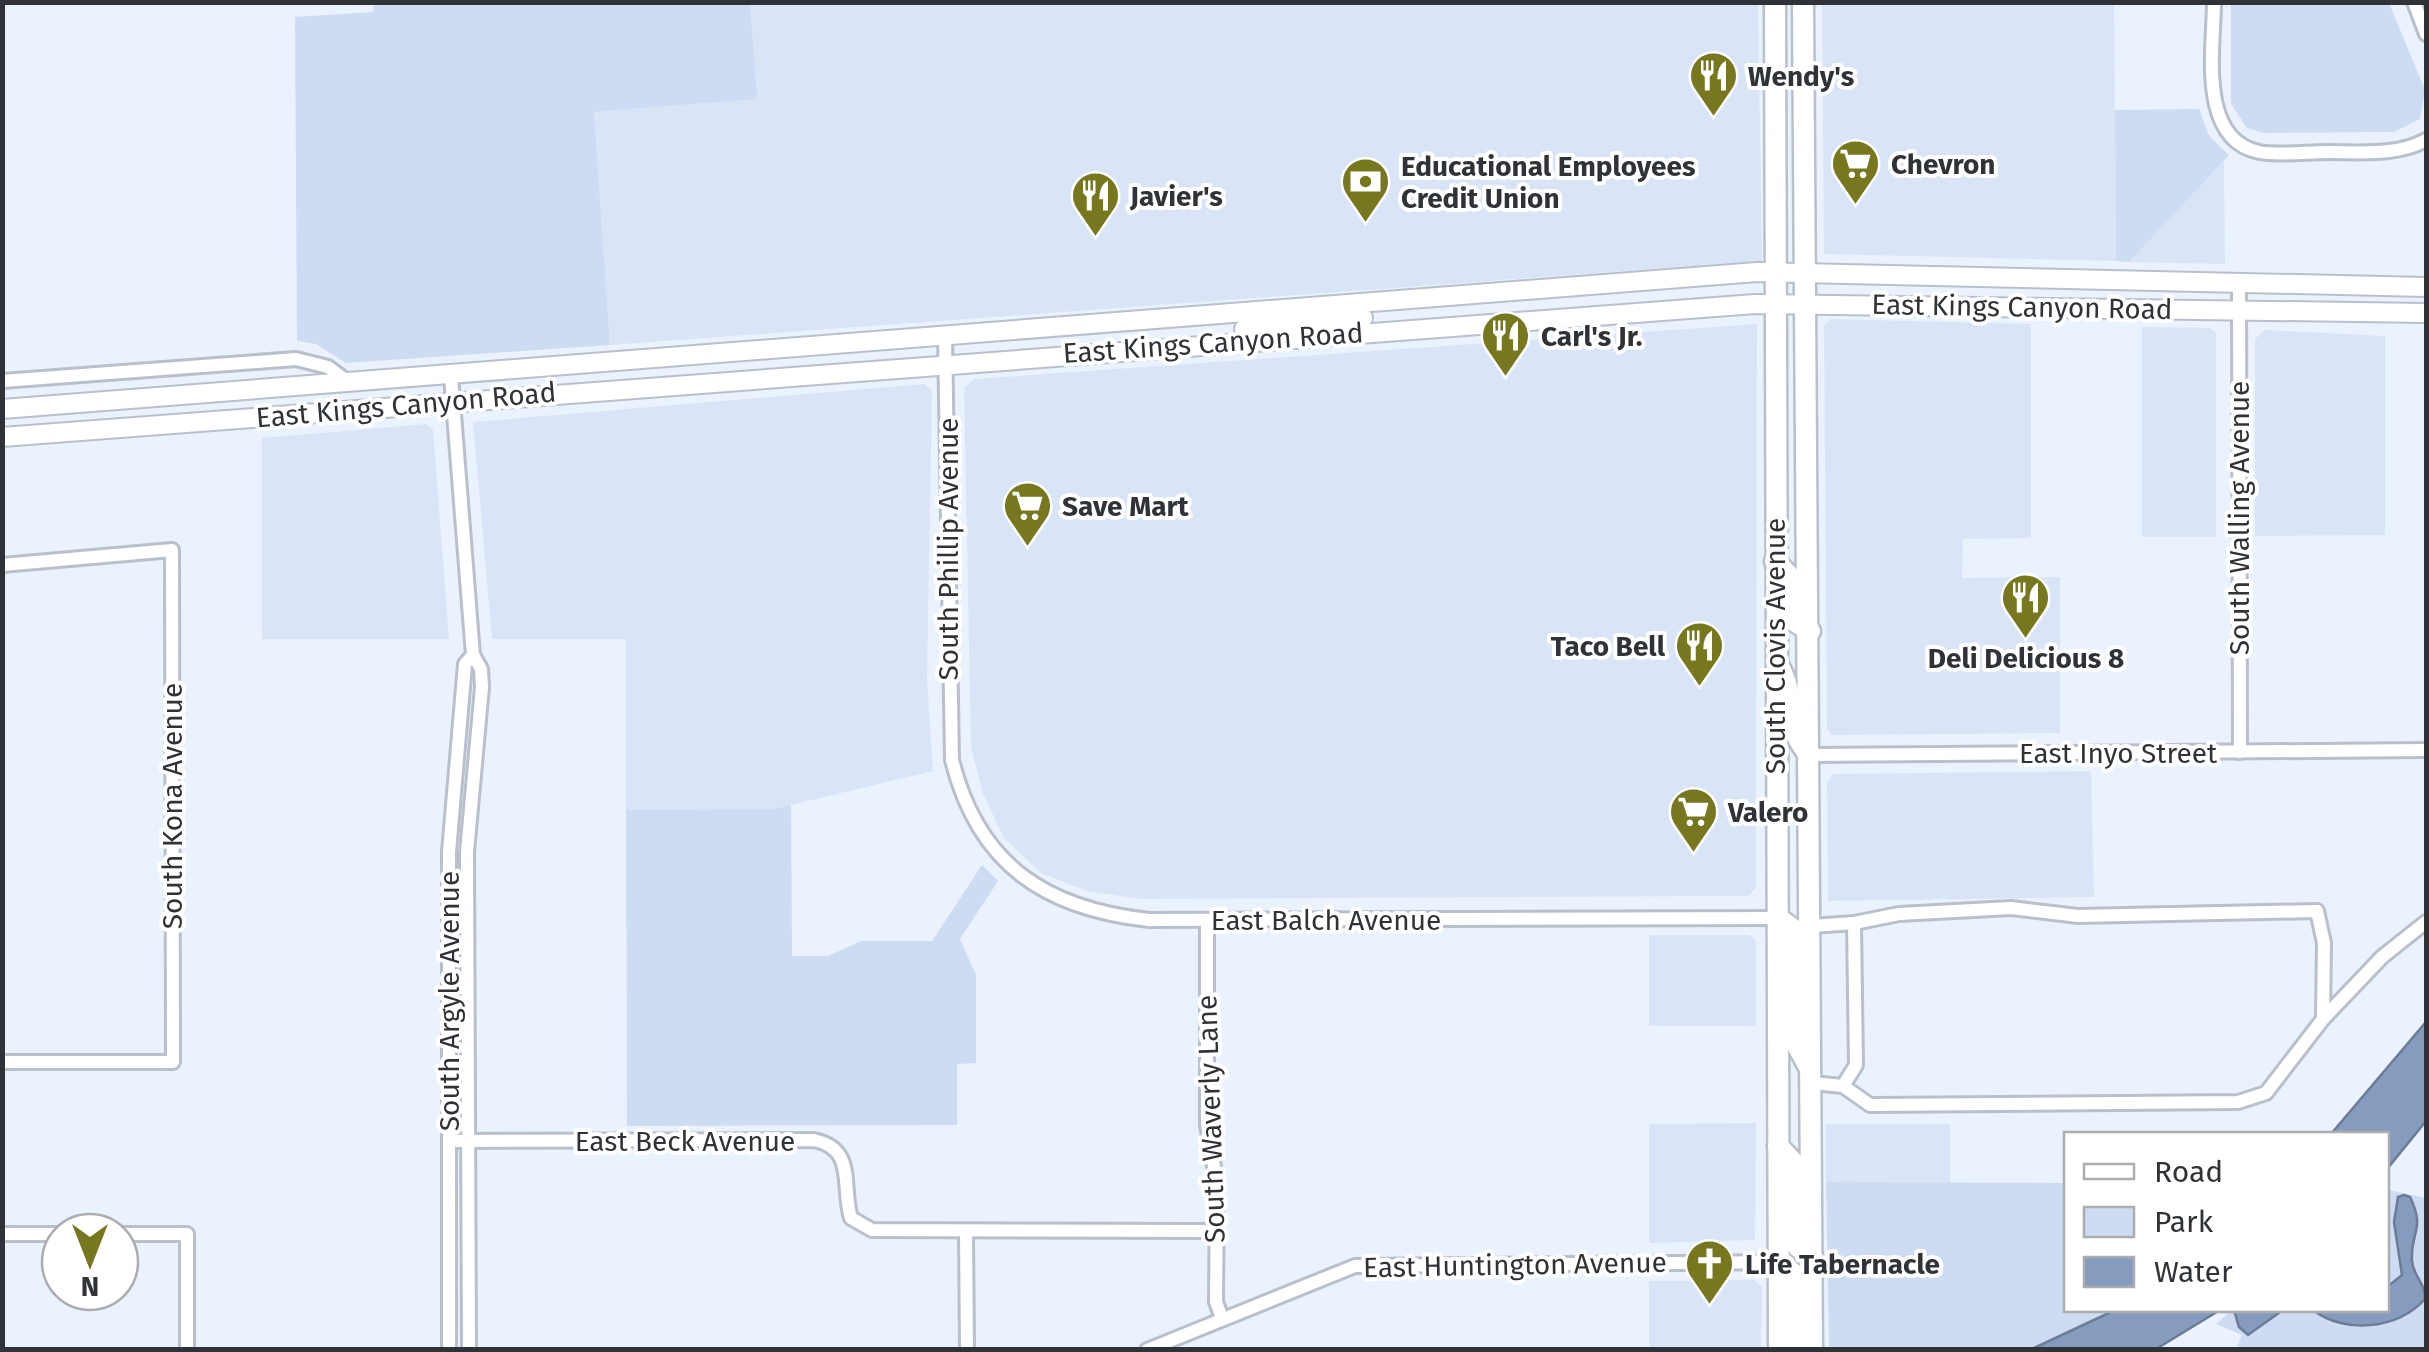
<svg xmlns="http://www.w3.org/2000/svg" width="2429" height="1352" font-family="'Fira Sans',sans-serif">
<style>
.built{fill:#d9e5f7}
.green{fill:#cddbf3}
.water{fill:#869cbf;stroke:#6c7c96;stroke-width:2.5}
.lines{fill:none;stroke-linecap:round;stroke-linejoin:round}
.minor-casing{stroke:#b9c0cc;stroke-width:18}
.secondary-casing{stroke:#b9c0cc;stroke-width:22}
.primary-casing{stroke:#b9c0cc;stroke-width:25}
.minor{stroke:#fff;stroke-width:12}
.secondary{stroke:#fff;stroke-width:18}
.primary{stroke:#fff;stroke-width:20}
.labels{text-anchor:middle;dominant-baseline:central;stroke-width:8;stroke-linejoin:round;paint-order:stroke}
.poi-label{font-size:28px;font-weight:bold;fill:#2f3236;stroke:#fff;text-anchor:start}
.street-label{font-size:28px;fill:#2f3236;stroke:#fff}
</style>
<rect width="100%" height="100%" fill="#eaf2fe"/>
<g class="built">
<path d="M 750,3 L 1758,3 L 1762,261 L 610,345 L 594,112 L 756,99 Z"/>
<path d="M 1822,3 L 2114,3 L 2116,261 L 1824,254 Z"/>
<path d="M 2224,160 L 2225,264 L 2129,262 Z"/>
<path d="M 1831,319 L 2031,324 L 2031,538 L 1963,539 L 1962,578 L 2060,577 L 2060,733 L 1832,735 L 1827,729 L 1824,326 Z"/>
<path d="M 1757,324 L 1756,888 L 1748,896 L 1140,899 L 1087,891 L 1041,873 L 1004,838 L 983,794 L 971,748 L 964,388 L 974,379 Z"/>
<path d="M 2142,327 L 2210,328 L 2216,333 L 2216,537 L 2142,537 Z"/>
<path d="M 2265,330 L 2385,336 L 2385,535 L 2255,536 L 2255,339 Z"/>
<path d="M 924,384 L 932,391 L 927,679 L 933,771 L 774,809 L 626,810 L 626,639 L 492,639 L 473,422 Z"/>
<path d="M 426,424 L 433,430 L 449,639 L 262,639 L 262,438 Z"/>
<path d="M 2091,771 L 2094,897 L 1828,901 L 1827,783 L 1833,774 Z"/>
<path d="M 1649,935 L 1749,935 L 1756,941 L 1756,1026 L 1649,1026 Z"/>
<path d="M 1756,1123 L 1755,1240 L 1649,1243 L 1649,1124 Z"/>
<path d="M 1826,1124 L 1950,1124 L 1950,1183 L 1826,1182 Z"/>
<path d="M 1754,1280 L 1762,1287 L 1761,1349 L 1649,1349 L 1649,1281 Z"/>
</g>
<g class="green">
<path d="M 374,2 L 750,3 L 757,99 L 594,112 L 610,345 L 346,363 L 316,344 L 297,341 L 295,17 L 373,12 Z"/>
<path d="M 2231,3 L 2389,3 L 2425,90 L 2420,119 L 2394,132 L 2264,133 L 2247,128 L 2231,104 Z"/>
<path d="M 2199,109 L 2209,136 L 2229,155 L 2129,262 L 2116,261 L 2115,110 Z"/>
<path d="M 791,805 L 792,956 L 828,956 L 861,941 L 932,941 L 982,865 L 998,881 L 960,939 L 976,975 L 976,1063 L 957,1064 L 957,1125 L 627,1126 L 626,810 L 774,809 Z"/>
<path d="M 1826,1182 L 2066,1183 L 2066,1310 L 2115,1310 L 2032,1349 L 1829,1349 Z"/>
<path d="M 2389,1190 L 2426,1198 L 2426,1349 L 2236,1349 L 2242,1335 L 2216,1324 L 2232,1310 L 2386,1310 Z"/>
</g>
<g class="water">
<path d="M 2426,1022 L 2426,1121 L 2387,1169 L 2386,1134 L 2331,1134 Z"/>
<path d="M 2404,1195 L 2410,1197 C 2426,1230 2410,1231 2412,1261 C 2413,1276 2426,1284 2425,1299 C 2397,1330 2344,1334 2313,1310 L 2386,1310 L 2387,1287 L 2402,1275 L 2394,1222 L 2398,1197 Z"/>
<path d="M 2115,1310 L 2220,1310 L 2156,1349 L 2032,1349 Z"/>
<path d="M 2234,1310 L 2283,1310 L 2248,1335 L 2239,1327 Z"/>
</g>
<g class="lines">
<defs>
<g id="minor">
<path d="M 2214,2 C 2214,47 2197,139 2259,152 C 2280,156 2307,152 2328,152 C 2361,152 2397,156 2426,140"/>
<path d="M 2414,2 L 2426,34"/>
<path d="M 2239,284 L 2240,752"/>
<path d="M 945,337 L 952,760 C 978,865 1046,909 1149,920 L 1778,918"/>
<path d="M 451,376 L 473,655 L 481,669 L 482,687 L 467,852 L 469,1350"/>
<path d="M 2,381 L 296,359 L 328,367 L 348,382"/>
<path d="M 2,565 L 172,550 L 173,1062 L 2,1062"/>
<path d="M 1810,755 L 2426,750"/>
<path d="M 1207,920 L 1207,1125 L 1217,1184 L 1216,1302 L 1222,1318"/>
<path d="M 1812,926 L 1854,923"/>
<path d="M 1812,1083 L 1843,1086 L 1870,1105 L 2238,1102 L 2266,1093 L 2323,1019 L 2382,957 L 2426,922"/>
<path d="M 1843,1086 L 1856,1065 L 1854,923 L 1899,914 L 2011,908 L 2078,916 L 2317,911 L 2324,943 L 2323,1019"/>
<path d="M 450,1141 L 814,1140 C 857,1149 841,1187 851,1218 L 872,1230 L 1216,1231"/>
<path d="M 966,1231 L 967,1350"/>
<path d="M 2,1234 L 60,1234"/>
<path d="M 120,1234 L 187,1234 L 187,1350"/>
<path d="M 449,1350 L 449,852 L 465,664 L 473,655"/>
<path d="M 1147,1350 L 1355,1266 L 1779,1262"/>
</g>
<g id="secondary">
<path d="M 1244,329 L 1363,318"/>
<path d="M 2,409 L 1757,272 L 2426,287"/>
<path d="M 2,437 L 1755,304 L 2426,313"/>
</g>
<g id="primary">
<path d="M 1775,2 L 1779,1350"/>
<path d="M 1803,2 L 1812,1350"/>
<path d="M 1775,561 L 1792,579 L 1794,621 L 1810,631"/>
<path d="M 1778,665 C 1797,696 1784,730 1810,755"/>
<path d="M 1778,918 L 1793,929 L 1797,1045 L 1810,1069"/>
<path d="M 1778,1146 L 1795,1164 L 1798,1247 L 1812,1256"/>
<path d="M 1779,1262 L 1795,1275 L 1797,1350"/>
</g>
</defs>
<use href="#minor" class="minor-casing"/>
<use href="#secondary" class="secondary-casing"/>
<use href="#primary" class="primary-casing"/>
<use href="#minor" class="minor"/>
<use href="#secondary" class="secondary"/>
<use href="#primary" class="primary"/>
</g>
<defs>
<symbol id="restaurant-pin" viewBox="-11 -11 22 30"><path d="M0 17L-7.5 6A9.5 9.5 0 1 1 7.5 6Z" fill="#76771e" stroke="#fff"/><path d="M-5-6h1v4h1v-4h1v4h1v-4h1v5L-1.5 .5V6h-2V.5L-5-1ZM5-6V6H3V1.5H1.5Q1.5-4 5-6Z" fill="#fff"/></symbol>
<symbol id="supermarket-pin" viewBox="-11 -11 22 30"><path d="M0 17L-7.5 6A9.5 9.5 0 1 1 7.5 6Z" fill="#76771e" stroke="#fff"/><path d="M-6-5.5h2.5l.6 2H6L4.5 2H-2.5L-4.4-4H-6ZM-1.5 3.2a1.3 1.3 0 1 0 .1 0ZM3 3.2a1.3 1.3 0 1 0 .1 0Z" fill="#fff"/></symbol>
<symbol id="bank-pin" viewBox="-11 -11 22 30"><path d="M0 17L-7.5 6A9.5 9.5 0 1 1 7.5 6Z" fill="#76771e" stroke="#fff"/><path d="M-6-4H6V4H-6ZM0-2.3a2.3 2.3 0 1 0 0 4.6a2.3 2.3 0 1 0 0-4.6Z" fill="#fff"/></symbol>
<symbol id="church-pin" viewBox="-11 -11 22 30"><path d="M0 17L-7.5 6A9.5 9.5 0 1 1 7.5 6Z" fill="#76771e" stroke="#fff"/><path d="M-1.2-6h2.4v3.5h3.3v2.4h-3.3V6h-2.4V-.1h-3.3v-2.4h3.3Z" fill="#fff"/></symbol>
</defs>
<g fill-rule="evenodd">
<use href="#restaurant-pin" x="1686" y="48" width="55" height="75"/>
<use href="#supermarket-pin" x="1828" y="136" width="55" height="75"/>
<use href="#bank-pin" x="1338" y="154" width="55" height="75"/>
<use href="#restaurant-pin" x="1068" y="168" width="55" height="75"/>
<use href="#restaurant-pin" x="1478" y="308" width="55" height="75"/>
<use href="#supermarket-pin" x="1000" y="478" width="55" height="75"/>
<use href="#restaurant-pin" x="1998" y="570" width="55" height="75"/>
<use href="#restaurant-pin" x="1672" y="618" width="55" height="75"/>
<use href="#supermarket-pin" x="1666" y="784" width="55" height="75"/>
<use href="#church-pin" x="1682" y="1236" width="55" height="75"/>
</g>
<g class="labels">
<g class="poi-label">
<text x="1748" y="76">Wendy's</text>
<text x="1891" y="164">Chevron</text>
<text x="1401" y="166">Educational Employees<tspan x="1401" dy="32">Credit Union</tspan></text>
<text x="1130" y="196">Javier's</text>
<text x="1541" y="336">Carl's Jr.</text>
<text x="1062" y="506">Save Mart</text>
<text x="1665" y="646" text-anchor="end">Taco Bell</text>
<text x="2026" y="658" text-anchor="middle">Deli Delicious 8</text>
<text x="1728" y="812">Valero</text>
<text x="1745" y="1264">Life Tabernacle</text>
</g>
<g class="street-label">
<text transform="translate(2022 307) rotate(1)">East Kings Canyon Road</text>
<text transform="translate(1213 343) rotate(-4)">East Kings Canyon Road</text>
<text transform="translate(406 405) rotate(-5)">East Kings Canyon Road</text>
<text transform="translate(2239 518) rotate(-90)">South Walling Avenue</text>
<text transform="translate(948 549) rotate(-90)">South Phillip Avenue</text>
<text transform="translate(1775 646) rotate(-90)">South Clovis Avenue</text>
<text x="2118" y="753">East Inyo Street</text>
<text transform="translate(172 806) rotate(-90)">South Kona Avenue</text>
<text x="1326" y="920">East Balch Avenue</text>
<text transform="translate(449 1001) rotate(-90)">South Argyle Avenue</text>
<text transform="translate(1211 1119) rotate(-92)">South Waverly Lane</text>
<text x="685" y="1141">East Beck Avenue</text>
<text transform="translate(1515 1265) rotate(-1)">East Huntington Avenue</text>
</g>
</g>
<rect width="2429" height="1352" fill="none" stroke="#2f3236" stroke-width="10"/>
<rect x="2064" y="1132" width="325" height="180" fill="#ffffff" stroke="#acadaf" stroke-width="2.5"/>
<rect x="2084" y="1164" width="50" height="15" fill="#ffffff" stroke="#acadaf" stroke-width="2.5"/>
<text x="2154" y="1182" font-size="30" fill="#2f3236">Road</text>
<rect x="2084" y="1207" width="50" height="30" fill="#cddbf3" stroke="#acadaf" stroke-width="2.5"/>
<text x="2154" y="1232" font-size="30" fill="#2f3236">Park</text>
<rect x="2084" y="1257" width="50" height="30" fill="#869cbf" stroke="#acadaf" stroke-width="2.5"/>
<text x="2154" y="1282" font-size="30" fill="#2f3236">Water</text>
<g transform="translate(90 1262) rotate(180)"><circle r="48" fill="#ffffff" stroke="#acadaf" stroke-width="2.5"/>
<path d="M0-8L18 38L0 25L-18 38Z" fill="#76771e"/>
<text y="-15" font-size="28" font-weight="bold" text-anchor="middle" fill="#2f3236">N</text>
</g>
</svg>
